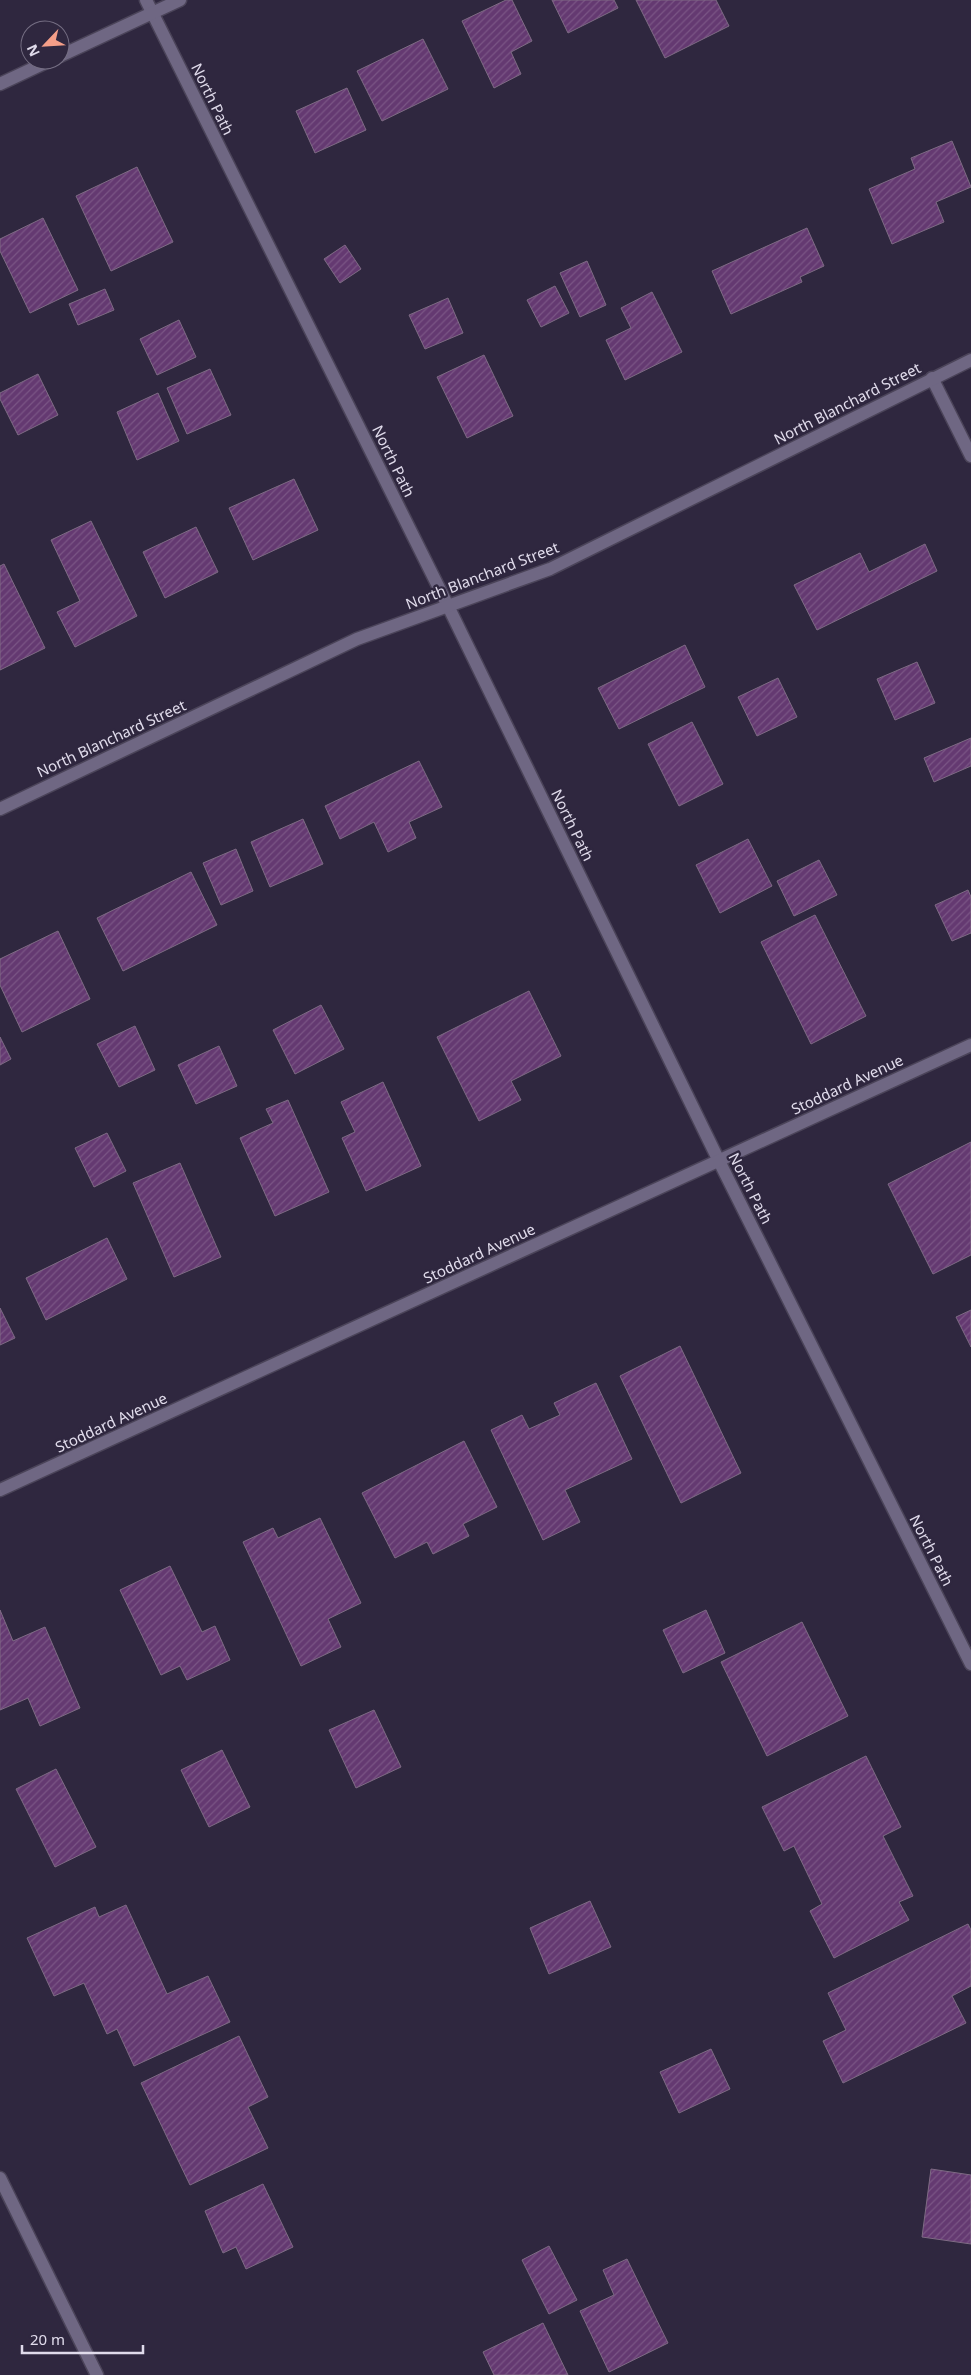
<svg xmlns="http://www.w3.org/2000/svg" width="971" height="2375" font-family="'Noto Sans',sans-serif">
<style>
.building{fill:url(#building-hatch);stroke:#7e6b84}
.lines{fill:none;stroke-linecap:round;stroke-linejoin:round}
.minor-casing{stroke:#4b4459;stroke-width:15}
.minor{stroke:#6f6783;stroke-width:12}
.labels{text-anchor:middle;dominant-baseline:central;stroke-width:4.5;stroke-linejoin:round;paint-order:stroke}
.street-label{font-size:15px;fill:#e0dbeb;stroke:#2f273f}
</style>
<defs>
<pattern id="building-hatch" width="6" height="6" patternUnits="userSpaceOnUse" patternTransform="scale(1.25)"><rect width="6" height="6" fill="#643971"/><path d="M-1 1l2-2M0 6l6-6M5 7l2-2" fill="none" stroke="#7a5585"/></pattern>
</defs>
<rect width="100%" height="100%" fill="#2f273f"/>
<g class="building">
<path d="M 506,0 L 512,0 L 532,41 L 511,52 L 521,74 L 494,88 L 462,21 Z"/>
<path d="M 552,0 L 614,0 L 618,8 L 568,33 Z"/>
<path d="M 636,0 L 716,0 L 729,26 L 665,58 Z"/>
<path d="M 423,39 L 448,89 L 382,121 L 357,71 Z"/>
<path d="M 347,88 L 366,130 L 315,153 L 296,111 Z"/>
<path d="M 952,141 L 971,187 L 936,202 L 944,222 L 892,244 L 869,189 L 915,169 L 911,158 Z"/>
<path d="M 137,167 L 173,242 L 111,271 L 76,196 Z"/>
<path d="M 43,218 L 78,290 L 30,313 L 0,251 L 0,239 Z"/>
<path d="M 807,228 L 824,266 L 800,277 L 802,282 L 731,314 L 712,271 Z"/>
<path d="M 345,245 L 361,269 L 340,283 L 324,259 Z"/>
<path d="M 587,261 L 606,305 L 580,317 L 560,273 Z"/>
<path d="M 555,286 L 569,313 L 541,327 L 527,300 Z"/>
<path d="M 105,289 L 114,310 L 78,325 L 69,304 Z"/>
<path d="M 652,292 L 682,352 L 625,380 L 606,340 L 631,328 L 621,308 Z"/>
<path d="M 448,298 L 463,333 L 425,349 L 409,315 Z"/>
<path d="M 179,320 L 196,357 L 157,375 L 140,339 Z"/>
<path d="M 484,355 L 513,416 L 467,438 L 437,377 Z"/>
<path d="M 210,369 L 231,415 L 187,434 L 167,388 Z"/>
<path d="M 38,374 L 58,415 L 18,435 L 0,399 L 0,393 Z"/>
<path d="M 158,393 L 179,441 L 137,460 L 117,412 Z"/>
<path d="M 294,479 L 318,530 L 253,560 L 229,508 Z"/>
<path d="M 91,521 L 137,616 L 75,647 L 57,612 L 80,601 L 51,540 Z"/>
<path d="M 196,527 L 218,572 L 165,598 L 143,552 Z"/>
<path d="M 925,544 L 937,571 L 817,630 L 794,585 L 860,553 L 869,572 Z"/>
<path d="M 4,564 L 45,648 L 0,670 L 0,566 Z"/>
<path d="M 685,645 L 705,687 L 619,729 L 598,688 Z"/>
<path d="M 917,662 L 935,703 L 895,720 L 877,679 Z"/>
<path d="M 778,678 L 797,717 L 757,736 L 738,697 Z"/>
<path d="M 692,722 L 723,784 L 679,806 L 648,744 Z"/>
<path d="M 971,738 L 971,766 L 934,782 L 924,758 Z"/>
<path d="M 419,761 L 442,807 L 409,822 L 416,838 L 388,852 L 374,822 L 340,839 L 325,806 Z"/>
<path d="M 303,819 L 323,864 L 270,887 L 251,842 Z"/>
<path d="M 748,839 L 772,886 L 720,913 L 696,865 Z"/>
<path d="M 236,849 L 253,891 L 221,905 L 203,863 Z"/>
<path d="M 819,860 L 837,895 L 794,916 L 777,881 Z"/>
<path d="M 191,872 L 217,925 L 123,971 L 97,918 Z"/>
<path d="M 968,890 L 971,897 L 971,933 L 952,941 L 935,905 Z"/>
<path d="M 815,915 L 866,1016 L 811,1044 L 761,942 Z"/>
<path d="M 58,931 L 90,999 L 22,1032 L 0,985 L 0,959 Z"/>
<path d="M 529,991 L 561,1056 L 511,1081 L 521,1100 L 479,1121 L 437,1037 Z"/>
<path d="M 321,1005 L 344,1049 L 295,1074 L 273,1030 Z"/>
<path d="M 135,1026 L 155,1070 L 119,1087 L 97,1044 Z"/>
<path d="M 0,1037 L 11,1059 L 0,1065 Z"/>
<path d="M 219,1046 L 237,1086 L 196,1104 L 178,1065 Z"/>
<path d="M 383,1082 L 421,1166 L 366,1191 L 342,1138 L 355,1132 L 341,1102 Z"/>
<path d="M 288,1100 L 329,1192 L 275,1216 L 240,1138 L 273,1123 L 266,1109 Z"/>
<path d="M 107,1133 L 126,1171 L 94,1187 L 75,1148 Z"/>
<path d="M 971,1142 L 971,1255 L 933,1274 L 888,1184 Z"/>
<path d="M 180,1163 L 221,1257 L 174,1277 L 133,1183 Z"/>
<path d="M 107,1238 L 127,1279 L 46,1320 L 26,1278 Z"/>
<path d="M 0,1308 L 15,1338 L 0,1345 Z"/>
<path d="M 971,1310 L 971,1347 L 956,1317 Z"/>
<path d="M 680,1346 L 741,1473 L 681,1503 L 620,1376 Z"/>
<path d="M 596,1383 L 632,1459 L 565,1490 L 580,1522 L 543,1540 L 491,1430 L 522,1415 L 529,1429 L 560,1415 L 554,1403 Z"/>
<path d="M 464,1441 L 497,1507 L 463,1524 L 469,1536 L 433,1554 L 427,1542 L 395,1558 L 362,1493 Z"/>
<path d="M 320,1518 L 361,1603 L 328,1619 L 341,1647 L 301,1666 L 243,1542 L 273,1528 L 278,1538 Z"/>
<path d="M 170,1566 L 202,1632 L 215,1626 L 230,1660 L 187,1680 L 180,1666 L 161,1675 L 120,1590 Z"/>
<path d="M 0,1610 L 13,1641 L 45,1627 L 80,1708 L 40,1726 L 28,1698 L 0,1710 Z"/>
<path d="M 706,1610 L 725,1653 L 683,1673 L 663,1630 Z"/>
<path d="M 802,1622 L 848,1716 L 767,1756 L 721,1662 Z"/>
<path d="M 374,1710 L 401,1767 L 356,1788 L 329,1730 Z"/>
<path d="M 222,1750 L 250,1807 L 209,1827 L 181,1770 Z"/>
<path d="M 866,1756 L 901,1827 L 883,1836 L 913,1896 L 899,1902 L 909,1920 L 834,1958 L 810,1911 L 822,1904 L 794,1846 L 784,1851 L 762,1807 Z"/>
<path d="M 56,1769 L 96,1847 L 55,1867 L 16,1789 Z"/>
<path d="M 590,1901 L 611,1947 L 549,1974 L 530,1928 Z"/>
<path d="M 126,1905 L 167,1994 L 208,1976 L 230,2022 L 134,2066 L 117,2029 L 107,2034 L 84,1983 L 54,1996 L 27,1938 L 95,1907 L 99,1917 Z"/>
<path d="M 968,1924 L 971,1930 L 971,1986 L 952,1996 L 966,2023 L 843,2083 L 823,2041 L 846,2030 L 828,1993 Z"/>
<path d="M 239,2036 L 268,2097 L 248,2107 L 268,2148 L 190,2185 L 141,2083 Z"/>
<path d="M 711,2049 L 730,2089 L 679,2113 L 660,2072 Z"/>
<path d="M 931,2169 L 971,2175 L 971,2244 L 922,2237 Z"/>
<path d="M 263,2184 L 293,2247 L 246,2269 L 236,2247 L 223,2253 L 205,2211 Z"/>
<path d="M 549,2246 L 577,2300 L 549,2314 L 522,2260 Z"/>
<path d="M 627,2259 L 668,2343 L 609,2372 L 580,2311 L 614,2295 L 603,2270 Z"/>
<path d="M 543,2323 L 568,2375 L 494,2375 L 483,2352 Z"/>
</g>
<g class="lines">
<defs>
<g id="minor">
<path d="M 146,0 L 448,606 L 719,1161 L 971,1664"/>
<path d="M 60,56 L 180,0"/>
<path d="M 0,84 L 51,60"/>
<path d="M 932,378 L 971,456"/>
<path d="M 0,809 L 357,639 L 550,569 L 971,360"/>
<path d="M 0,1490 L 971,1045"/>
<path d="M 0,2178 L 97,2375"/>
</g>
</defs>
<use href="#minor" class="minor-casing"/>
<use href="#minor" class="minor"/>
</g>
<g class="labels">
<g class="street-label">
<text transform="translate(213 99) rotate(64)">North Path</text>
<text transform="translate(847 403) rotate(-27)">North Blanchard Street</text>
<text transform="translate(394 461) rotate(64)">North Path</text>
<text transform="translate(482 575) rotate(-21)">North Blanchard Street</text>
<text transform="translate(111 738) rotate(-25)">North Blanchard Street</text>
<text transform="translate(573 825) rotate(64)">North Path</text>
<text transform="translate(847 1084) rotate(-25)">Stoddard Avenue</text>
<text transform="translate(751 1188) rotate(63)">North Path</text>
<text transform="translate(479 1253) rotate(-25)">Stoddard Avenue</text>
<text transform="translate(111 1422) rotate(-25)">Stoddard Avenue</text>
<text transform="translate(932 1550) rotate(63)">North Path</text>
</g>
</g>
<g transform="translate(45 45) rotate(245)"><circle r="24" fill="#2f273f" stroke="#766f84"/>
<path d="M0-4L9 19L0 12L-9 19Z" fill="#f49e88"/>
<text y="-8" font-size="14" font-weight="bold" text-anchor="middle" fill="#e0dbeb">N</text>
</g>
<path d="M22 2345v8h121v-8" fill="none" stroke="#e0dbeb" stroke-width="2.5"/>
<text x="30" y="2345" font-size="15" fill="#e0dbeb" stroke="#2f273f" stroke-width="4" paint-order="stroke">20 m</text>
</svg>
